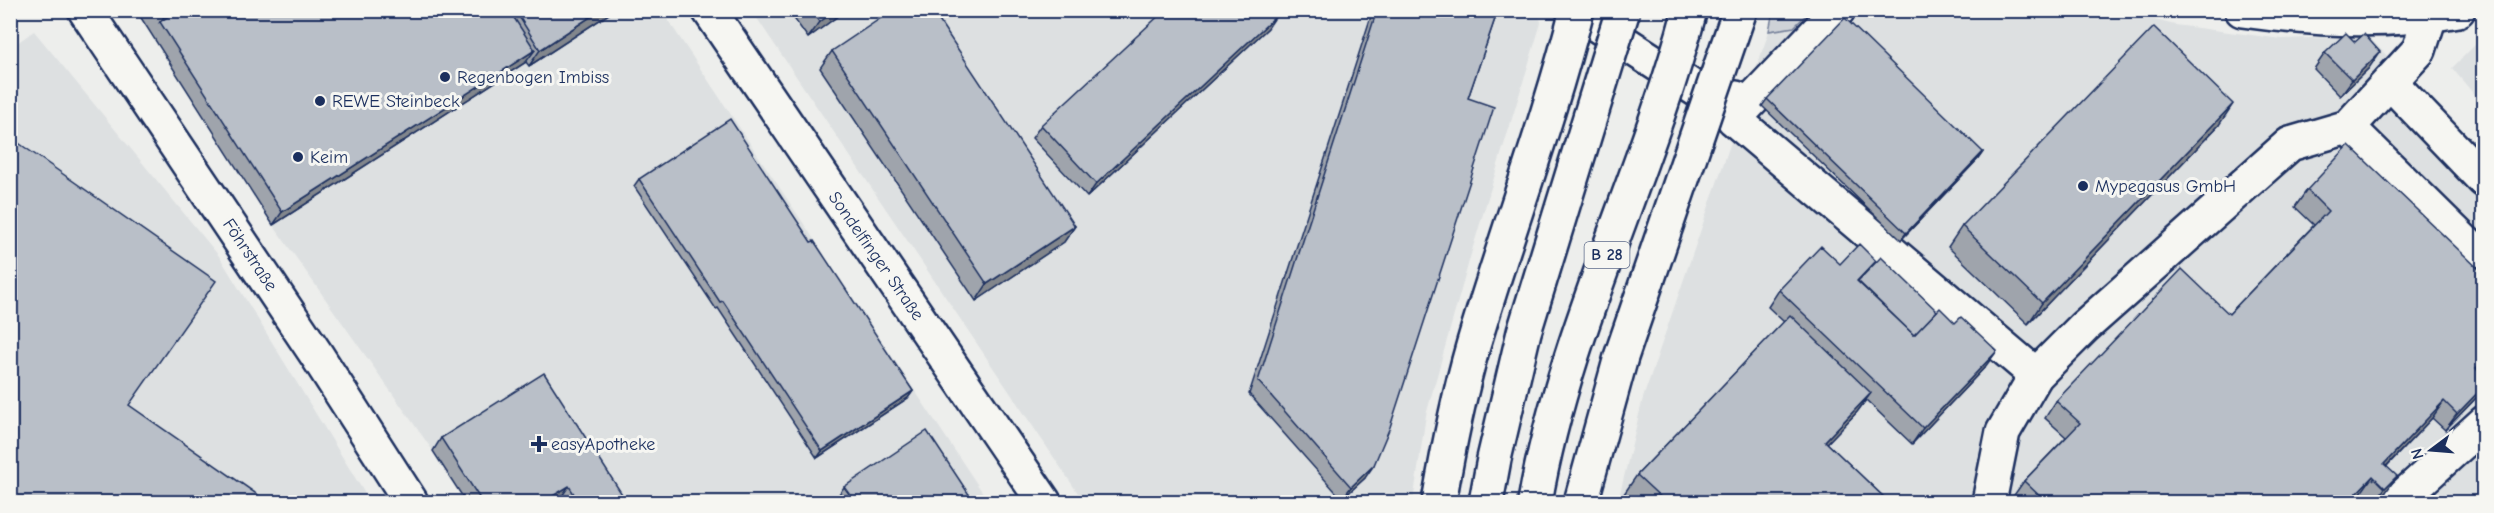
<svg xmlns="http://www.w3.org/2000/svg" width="2494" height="513" font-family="'Comic Neue',sans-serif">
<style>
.built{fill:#dde0e1}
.green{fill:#ced2d7;stroke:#74809a;stroke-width:1.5}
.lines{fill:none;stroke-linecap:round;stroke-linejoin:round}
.minor-casing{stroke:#1b2f5e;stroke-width:38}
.minor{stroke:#f6f6f2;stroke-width:33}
.major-bridge-casing{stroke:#1b2f5e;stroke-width:38;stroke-linecap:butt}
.major-bridge{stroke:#f6f6f2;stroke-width:33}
.wall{fill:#9fa4ac;stroke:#1b2f5e;stroke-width:1.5}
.shaded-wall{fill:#82868c;stroke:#1b2f5e;stroke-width:1.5}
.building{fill:#b9bfc8;stroke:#1b2f5e;stroke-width:1.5}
.poi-dot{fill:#1b2f5e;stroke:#f6f6f2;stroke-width:2}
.labels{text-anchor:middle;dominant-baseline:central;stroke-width:6;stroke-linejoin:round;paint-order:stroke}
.shield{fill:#f6f6f2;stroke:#5d6b8a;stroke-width:1.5}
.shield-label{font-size:16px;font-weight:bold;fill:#1b2f5e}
.poi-label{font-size:18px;fill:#1b2f5e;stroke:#f6f6f2;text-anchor:start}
.street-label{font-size:18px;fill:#1b2f5e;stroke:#f6f6f2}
</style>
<rect width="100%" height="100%" fill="#edeeec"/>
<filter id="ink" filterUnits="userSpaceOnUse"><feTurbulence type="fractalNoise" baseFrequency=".0167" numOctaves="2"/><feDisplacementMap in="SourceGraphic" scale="12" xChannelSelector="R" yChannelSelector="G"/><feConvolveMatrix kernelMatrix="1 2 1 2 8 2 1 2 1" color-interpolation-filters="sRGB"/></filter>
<g filter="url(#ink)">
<g class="built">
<path d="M 136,11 L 662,11 L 989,502 L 466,502 L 433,451 L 273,225 Z"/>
<path d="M 752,11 L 1539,11 L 1541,23 L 1473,247 L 1426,415 L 1413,502 L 1084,502 Z"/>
<path d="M 1776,11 L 2119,11 L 2175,25 L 2282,39 L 2368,36 L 2483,156 L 2483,502 L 1618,502 L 1643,398 Z"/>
<path d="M 34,31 L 219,256 L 370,502 L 11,502 L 10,48 Z"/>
<path d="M 2483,37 L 2483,105 L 2452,68 Z"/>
</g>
<path class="green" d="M 1773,11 L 1773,10 L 1810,11 L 1794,27 L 1769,31 Z"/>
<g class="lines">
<defs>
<g id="minor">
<path d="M 85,10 L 316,354 L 411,502"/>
<path d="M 709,10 L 1044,502"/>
<path d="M 1574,10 L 1708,97 L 1736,98"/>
<path d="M 1838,10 L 1734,119 L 2036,375"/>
<path d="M 2242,10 C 2313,20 2387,24 2458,10"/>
<path d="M 2390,82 L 2484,180"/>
<path d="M 2348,127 L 2473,250"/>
<path d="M 1989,502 L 2003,432 L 2036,375 L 2084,327 L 2290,144 L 2348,127 L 2419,50 L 2430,16"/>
<path d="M 2397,502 L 2484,423"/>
</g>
</defs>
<use href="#minor" class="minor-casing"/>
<use href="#minor" class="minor"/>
<defs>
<g id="major-bridge">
<path d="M 1439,502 C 1448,450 1458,398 1473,346 C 1506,234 1548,124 1577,10"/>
<path d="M 1486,502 L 1494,459 L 1524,332 L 1623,10"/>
<path d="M 1535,502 C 1564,332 1646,177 1690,10"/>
<path d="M 1581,502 L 1621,357 L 1740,10"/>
</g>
</defs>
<use href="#major-bridge" class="major-bridge-casing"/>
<use href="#major-bridge" class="major-bridge"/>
</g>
<g class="wall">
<path d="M 136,10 L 615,10 L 529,66 L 526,62 L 273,225 Z"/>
<path d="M 788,10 L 846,10 L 808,38 Z"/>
<path d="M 1373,10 L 1498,10 L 1468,98 L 1365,478 L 1342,499 L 1249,394 Z"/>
<path d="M 1268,28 L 1087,197 L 1032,138 L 1041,125 Z"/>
<path d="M 832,51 L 1075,226 L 1064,242 L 976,301 L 820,68 Z"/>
<path d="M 2325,53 L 2369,68 L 2340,96 L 2314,69 Z"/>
<path d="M 1767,99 L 1983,152 L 1978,159 L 1901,240 L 1762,106 Z"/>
<path d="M 2219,125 L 2028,324 L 1948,247 L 1962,226 Z"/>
<path d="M 639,179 L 811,242 L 913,391 L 908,398 L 817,458 L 718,308 L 716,309 L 634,186 Z"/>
<path d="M 2307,190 L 2484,274 L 2484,365 L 2478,371 L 2484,376 L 2484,388 L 2477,397 L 2445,430 L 2432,418 L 2387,466 L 2386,492 L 2376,502 L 2371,502 L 2361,493 L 2352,502 L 2017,502 L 2012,498 L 2024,481 L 2066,437 L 2045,418 L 2056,401 L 2229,314 L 2314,225 L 2295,207 Z"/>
<path d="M 1840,264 L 1985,367 L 1912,444 L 1866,400 L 1857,412 L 1827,443 L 1889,502 L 1633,502 L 1624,494 L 1637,475 L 1784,322 L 1768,307 L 1779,290 Z"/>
<path d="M 441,438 L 627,502 L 562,502 L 560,499 L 554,502 L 466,502 L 433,451 Z"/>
<path d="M 844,487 L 974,502 L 845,502 L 839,494 Z"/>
</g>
<g class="shaded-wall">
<path d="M 171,10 L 189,10 L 160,22 L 166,14 Z"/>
<path d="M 601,10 L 615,10 L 529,66 L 540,50 Z"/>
<path d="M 835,10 L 846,10 L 808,38 L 820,22 Z"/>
<path d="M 1276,16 L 1268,28 L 1087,197 L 1096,184 Z"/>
<path d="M 535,50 L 526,62 L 273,225 L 282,212 Z"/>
<path d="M 2380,52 L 2369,68 L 2340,96 L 2352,80 Z"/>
<path d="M 2233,104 L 2219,125 L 2028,324 L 2042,303 Z"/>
<path d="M 1983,152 L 1978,159 L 1901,240 L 1906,233 Z"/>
<path d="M 1075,226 L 1064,242 L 976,301 L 987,284 Z"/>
<path d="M 1997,351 L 1985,367 L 1912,444 L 1923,428 Z"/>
<path d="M 2484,361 L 2484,365 L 2464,386 L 2476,369 Z"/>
<path d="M 2484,386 L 2484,388 L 2477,397 L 2445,430 L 2457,414 Z"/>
<path d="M 913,391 L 908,398 L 817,458 L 822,451 Z"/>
<path d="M 1871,393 L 1857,412 L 1812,459 L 1825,441 Z"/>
<path d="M 2444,401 L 2432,418 L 2373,480 L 2384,464 Z"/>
<path d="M 1374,465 L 1365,478 L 1342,499 L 1351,487 Z"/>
<path d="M 2373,476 L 2361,493 L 2352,502 L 2348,502 Z"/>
<path d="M 2397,476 L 2386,492 L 2375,502 L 2385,488 Z"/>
<path d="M 569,486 L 560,499 L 554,502 L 543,502 Z"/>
</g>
<g class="building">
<path d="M 163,10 L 171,10 L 166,14 Z"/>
<path d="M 178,10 L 509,10 L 535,50 L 282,212 L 160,22 Z"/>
<path d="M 515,10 L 601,10 L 540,50 Z"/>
<path d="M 812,10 L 835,10 L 820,22 Z"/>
<path d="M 893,10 L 932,10 L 1075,226 L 987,284 L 832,51 Z"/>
<path d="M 1165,10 L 1272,10 L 1276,16 L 1096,184 L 1041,125 Z"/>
<path d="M 1377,10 L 1498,10 L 1468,98 L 1494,107 L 1390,427 L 1374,465 L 1351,487 L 1258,381 Z"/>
<path d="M 1845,18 L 1983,152 L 1906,233 L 1767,99 Z"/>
<path d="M 2154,27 L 2233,104 L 2042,303 L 1962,226 Z"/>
<path d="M 2346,33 L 2355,42 L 2364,34 L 2380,52 L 2352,80 L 2325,53 Z"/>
<path d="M 730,119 L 811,242 L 814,241 L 913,391 L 822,451 L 723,301 L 720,302 L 639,179 Z"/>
<path d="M 10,137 L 216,281 L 129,405 L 268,502 L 10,502 Z"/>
<path d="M 2349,145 L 2484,274 L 2484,361 L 2476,369 L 2484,376 L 2484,386 L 2457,414 L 2444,401 L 2384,464 L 2397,476 L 2385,488 L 2373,476 L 2348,502 L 2046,502 L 2024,481 L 2080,423 L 2056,401 L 2182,269 L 2229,314 L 2328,211 L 2307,190 Z"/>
<path d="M 1859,244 L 1876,261 L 1857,281 L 1914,335 L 1940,308 L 1955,323 L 1961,317 L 1997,351 L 1923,428 L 1779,290 L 1821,246 L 1840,264 Z"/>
<path d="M 1881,257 L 1937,311 L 1914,335 L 1858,281 Z"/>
<path d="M 1790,315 L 1871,393 L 1825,441 L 1889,502 L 1666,502 L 1637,475 Z"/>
<path d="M 544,373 L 627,502 L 579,502 L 569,486 L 543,502 L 482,502 L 441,438 Z"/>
<path d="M 927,431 L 974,502 L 855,502 L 844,487 Z"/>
</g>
</g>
<g class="poi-dot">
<circle cx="445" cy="77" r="6"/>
<circle cx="320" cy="101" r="6"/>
<circle cx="298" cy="157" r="6"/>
<circle cx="2083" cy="186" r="6"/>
<path d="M536 435h6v6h6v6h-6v6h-6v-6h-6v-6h6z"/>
</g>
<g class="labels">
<rect class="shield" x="1584.5" y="242" width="45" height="26" rx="4.5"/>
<g class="shield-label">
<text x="1607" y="255">B 28</text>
</g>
<g class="poi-label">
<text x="457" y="77">Regenbogen Imbiss</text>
<text x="332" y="101">REWE Steinbeck</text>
<text x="310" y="157">Keim</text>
<text x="2095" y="186">Mypegasus GmbH</text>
<text x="551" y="444">easyApotheke</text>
</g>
<g class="street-label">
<text transform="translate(250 255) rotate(56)">Föhrstraße</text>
<text transform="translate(876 256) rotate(55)">Sondelfinger Straße</text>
</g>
</g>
<rect width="2494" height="513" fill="none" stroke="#f6f6f2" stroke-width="36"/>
<rect x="18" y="18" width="2458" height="477" fill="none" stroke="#1b2f5e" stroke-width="2" filter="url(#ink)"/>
<g transform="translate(2431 450) rotate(254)" stroke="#f6f6f2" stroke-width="4.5" paint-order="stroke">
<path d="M0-4.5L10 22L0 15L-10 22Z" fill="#1b2f5e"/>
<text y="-9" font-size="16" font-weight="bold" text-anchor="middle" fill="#1b2f5e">N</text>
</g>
</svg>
